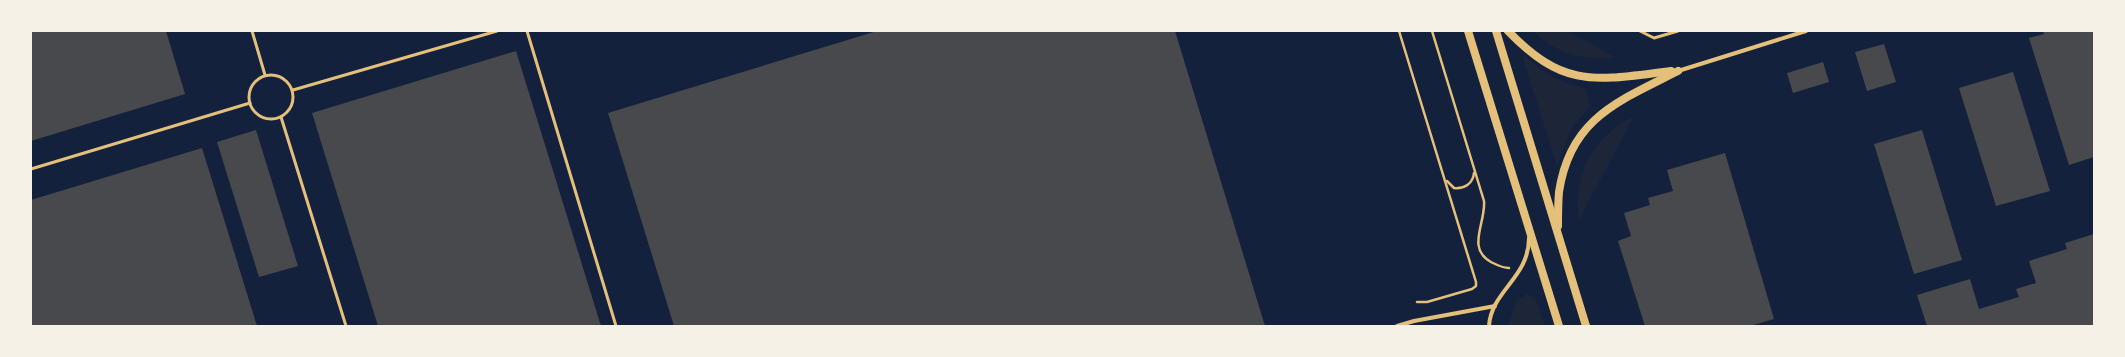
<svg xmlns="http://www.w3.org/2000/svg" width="2125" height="357" font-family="Lato,sans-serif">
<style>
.green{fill:#1d2539}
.building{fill:#48494c}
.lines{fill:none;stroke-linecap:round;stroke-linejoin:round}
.path{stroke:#e5c07b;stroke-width:2.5}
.service{stroke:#e5c07b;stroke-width:3}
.minor{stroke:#e5c07b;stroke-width:4}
.secondary{stroke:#e5c07b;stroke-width:8}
</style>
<rect width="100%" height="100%" fill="#14213d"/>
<g class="green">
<path d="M 1533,31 L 1568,31 L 1615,57 C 1584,60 1555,54 1533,31 Z"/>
<path d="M 1525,56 C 1543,73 1562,84 1586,89 L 1590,107 L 1572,127 L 1558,164 L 1556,163 L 1523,58 Z"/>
<path d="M 1634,116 L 1579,220 C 1573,172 1592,138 1634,116 Z"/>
<path d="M 1527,294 L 1535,297 L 1545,326 L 1508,326 L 1516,302 Z"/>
</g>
<g class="building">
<path d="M 31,31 L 166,31 L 185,94 L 31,141 Z"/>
<path d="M 877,31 L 1175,31 L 1265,326 L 674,326 L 608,113 Z"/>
<path d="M 2043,31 L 2094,31 L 2094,157 L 2069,165 L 2029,38 L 2044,34 Z"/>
<path d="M 1884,44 L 1896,82 L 1867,91 L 1855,52 Z"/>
<path d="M 516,51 L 601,326 L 378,326 L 312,113 Z"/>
<path d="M 1823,62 L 1829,82 L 1793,93 L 1787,73 Z"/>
<path d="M 2013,72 L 2050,191 L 1996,206 L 1959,88 Z"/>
<path d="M 256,130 L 298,266 L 259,277 L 217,142 Z"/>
<path d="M 1922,130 L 1962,260 L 1914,274 L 1874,144 Z"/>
<path d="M 202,148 L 257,326 L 31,326 L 31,200 Z"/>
<path d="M 1725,153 L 1774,319 L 1750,326 L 1645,326 L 1618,241 L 1631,236 L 1624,213 L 1650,205 L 1648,198 L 1673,191 L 1667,170 Z"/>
<path d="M 2094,234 L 2094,326 L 1927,326 L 1917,295 L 1970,279 L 1979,309 L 2019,297 L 2016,289 L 2036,283 L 2029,261 L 2067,249 L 2065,243 Z"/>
</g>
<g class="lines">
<g class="path">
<path d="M 1399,31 L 1476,282 L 1476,286 L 1472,289 L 1427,302 L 1417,302"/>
<path d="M 1432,31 L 1484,201 C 1486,223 1466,248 1491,262 C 1497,265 1502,268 1509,268"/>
<path d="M 1447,181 L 1454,188 C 1464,189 1473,184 1474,173"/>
</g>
<g class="service">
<path d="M 252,31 L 265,75"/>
<path d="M 527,31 L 616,326"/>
<path d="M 1640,31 L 1654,38 L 1678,31"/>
<circle cx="271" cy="97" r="22"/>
<path d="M 293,90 L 497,31"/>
<path d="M 281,117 L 346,326"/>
<path d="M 31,169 L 250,103"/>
</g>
<g class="minor">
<path d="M 1678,71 L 1806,31"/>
<path d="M 1397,326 L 1414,321 L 1495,306"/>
<path d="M 1489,326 C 1491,291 1529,278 1529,238"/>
</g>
<g class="secondary">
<path d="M 1468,31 L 1559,326"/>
<path d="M 1496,31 L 1586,326"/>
<path d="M 1508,31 C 1565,90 1597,80 1671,71"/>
<path d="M 1558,226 C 1558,215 1558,203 1559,192 C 1570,118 1619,101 1678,71"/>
</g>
</g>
<rect width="2125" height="357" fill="none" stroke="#f6f1e7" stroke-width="64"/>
</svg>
